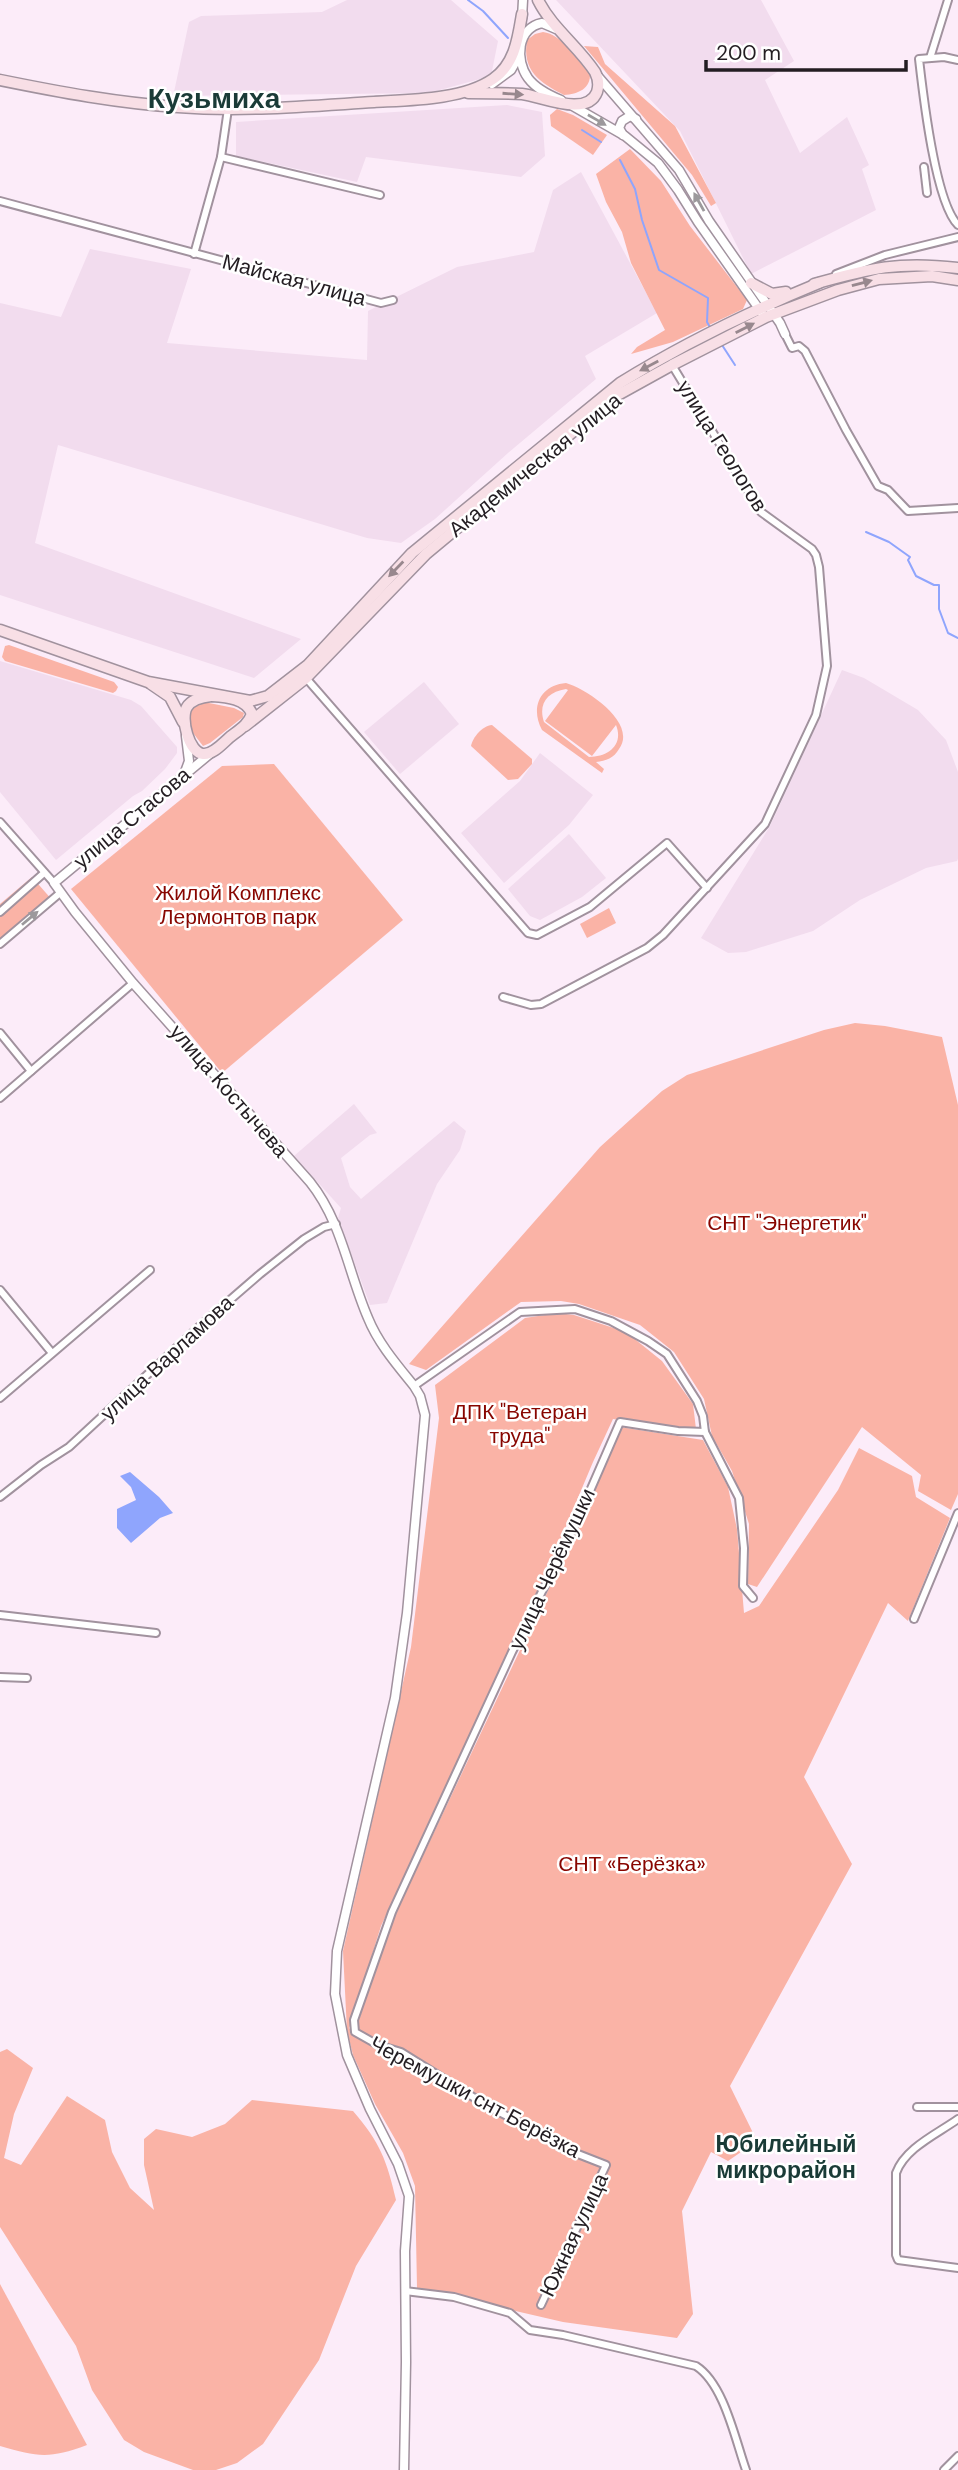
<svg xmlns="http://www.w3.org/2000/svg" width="958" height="2470" font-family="'DM Sans',sans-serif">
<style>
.built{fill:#f2dcee}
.green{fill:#fab3a6;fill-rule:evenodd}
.water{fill:#8fa5fd}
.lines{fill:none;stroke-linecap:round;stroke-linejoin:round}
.stream{stroke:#8fa5fd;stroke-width:2}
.minor-casing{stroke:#a1929e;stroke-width:10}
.tertiary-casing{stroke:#a1929e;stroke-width:11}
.secondary-casing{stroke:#a1929e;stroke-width:13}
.minor{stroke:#fff;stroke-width:6}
.tertiary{stroke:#fff;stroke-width:8}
.secondary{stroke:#f8dfe6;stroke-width:10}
.oneway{fill:#98888e}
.oneway2{fill:#9c999c}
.labels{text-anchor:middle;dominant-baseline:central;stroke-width:5;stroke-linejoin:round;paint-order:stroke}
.street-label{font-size:21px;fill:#231d22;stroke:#fff}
.park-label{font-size:21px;fill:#880600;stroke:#fff}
.neighbourhood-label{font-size:23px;font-weight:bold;fill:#1a3b37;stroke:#fff}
.district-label{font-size:28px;font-weight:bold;fill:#1a3b37;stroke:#fff}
</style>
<rect width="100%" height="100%" fill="#fcecf9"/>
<g class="built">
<path d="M 347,0 L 451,0 L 498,41 L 491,76 L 429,93 L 177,96 L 174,92 L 189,22 L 201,16 L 322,12 Z"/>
<path d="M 556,0 L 761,0 L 794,61 L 765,80 L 800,153 L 847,117 L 869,165 L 862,169 L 876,210 L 751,274 L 680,131 Z"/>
<path d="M 507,105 L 542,112 L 545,156 L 521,177 L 366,157 L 357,182 L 236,156 L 236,122 Z"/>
<path d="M 581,172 L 657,313 L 585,356 L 596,379 L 508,453 L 435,519 L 401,543 L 367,538 L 58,445 L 35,543 L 301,639 L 254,678 L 0,595 L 0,303 L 61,317 L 90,249 L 191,269 L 167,343 L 367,360 L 368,311 L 457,267 L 534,252 L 553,190 Z"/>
<path d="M 0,661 L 131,700 L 141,706 L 177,747 L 177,753 L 165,769 L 142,791 L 133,796 L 56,860 L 0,792 Z"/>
<path d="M 842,670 L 864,678 L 918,710 L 946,740 L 958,772 L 958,859 L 957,861 L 926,868 L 860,900 L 813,931 L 746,952 L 728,953 L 701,938 L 770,826 Z"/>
<path d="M 424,682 L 459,724 L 400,774 L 364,732 Z"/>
<path d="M 540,753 L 593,795 L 569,825 L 504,883 L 461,833 L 520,781 Z"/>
<path d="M 569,834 L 606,878 L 582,897 L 540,920 L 530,916 L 508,889 Z"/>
<path d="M 354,1104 L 377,1133 L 370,1135 L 341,1158 L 350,1187 L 361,1199 L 454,1121 L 466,1131 L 460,1150 L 437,1184 L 387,1303 L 370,1305 L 338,1218 L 341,1208 L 294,1156 Z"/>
</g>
<g class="green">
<path d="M 543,32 C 562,34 577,60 590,73 C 591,89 578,94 564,95 C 539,82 522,71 527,40 L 535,34 Z"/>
<path d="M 584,46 L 598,47 L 605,64 L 675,126 L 716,203 L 711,206 L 692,175 Z"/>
<path d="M 557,109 L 573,115 L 607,135 L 593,155 L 551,126 L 550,115 Z"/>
<path d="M 630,149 L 661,181 L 690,226 L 747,300 L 743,309 L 673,342 L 631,354 L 637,347 L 665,330 L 631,263 L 622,232 L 606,202 L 596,174 Z"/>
<path d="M 9,645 L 114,682 L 118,687 L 116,691 L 113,693 L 5,661 L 2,657 L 5,646 Z"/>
<path d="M 566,683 C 587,689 638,723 619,749 C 614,758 606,761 596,762 L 604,769 L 602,773 L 542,730 C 530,708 540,685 566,683 ZM 566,689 L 568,690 L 545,721 L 592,756 L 616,725 C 624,745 608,757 589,757 L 544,722 C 538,704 547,692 566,689 Z"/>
<path d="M 204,702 L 234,708 L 244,713 L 243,717 L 210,743 L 203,746 L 190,729 L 190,710 Z"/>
<path d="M 492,725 L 532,759 L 532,764 L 518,779 L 508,780 L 471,746 C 473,737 482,726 492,725 Z"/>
<path d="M 274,764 L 403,920 L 222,1073 L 71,889 L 222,766 Z"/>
<path d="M 32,877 L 53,901 L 0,947 L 0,904 Z"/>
<path d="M 609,908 L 616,923 L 587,938 L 580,924 Z"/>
<path d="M 855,1023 L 885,1026 L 942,1037 L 958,1105 L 958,1494 L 951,1510 L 918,1491 L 921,1475 L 862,1427 L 757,1587 L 748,1584 L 749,1524 L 732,1471 L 712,1436 L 704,1399 L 674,1352 L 640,1325 L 579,1304 L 561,1301 L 521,1302 L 426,1370 L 409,1364 L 600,1147 L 662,1091 L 687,1075 L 824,1030 Z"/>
<path d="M 558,1313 L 574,1315 L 626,1332 L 662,1361 L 693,1404 L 696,1429 L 613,1419 L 593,1462 L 543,1581 L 381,1926 L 349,2029 L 359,2020 L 387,1932 L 554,1578 L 620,1427 L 703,1440 L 728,1487 L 737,1529 L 744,1613 L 759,1606 L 838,1490 L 859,1448 L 912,1476 L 916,1497 L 950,1518 L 908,1621 L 888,1603 L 804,1777 L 852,1864 L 730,2086 L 757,2141 L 728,2161 L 711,2152 L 682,2211 L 693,2314 L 677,2338 L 563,2322 L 417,2288 L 415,2186 L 403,2153 L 375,2104 L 353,2055 L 347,2031 L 343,1951 L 411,1647 L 439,1418 L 435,1385 L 525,1318 Z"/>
<path d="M 7,2049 L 33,2068 L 14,2114 L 4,2158 L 21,2165 L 67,2096 L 105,2120 L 112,2152 L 130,2188 L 154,2210 L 144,2165 L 144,2139 L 156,2129 L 192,2137 L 225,2124 L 252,2100 L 353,2111 C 380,2142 387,2161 396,2200 L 356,2266 L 319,2360 L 263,2444 L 237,2463 L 216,2470 L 193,2470 L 144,2452 L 124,2440 L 92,2390 L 76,2346 L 0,2227 L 0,2052 Z"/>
<path d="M 0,2284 L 87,2445 C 49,2459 38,2457 0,2446 Z"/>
</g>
<path class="water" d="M 130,1472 L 159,1497 L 173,1513 L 160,1518 L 131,1543 L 117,1528 L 117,1509 L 136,1500 L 131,1487 L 120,1476 Z"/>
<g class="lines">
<g class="stream">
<path d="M 468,0 L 483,11 L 508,38"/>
<path d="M 582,130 L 601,142"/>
<path d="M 620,160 L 635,189 L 642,220 L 659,270 L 708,298 L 707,322 L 711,329"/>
<path d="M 722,345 L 735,365"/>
<path d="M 866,532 L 889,542 L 910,557 L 908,560 L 916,576 L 934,585 L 939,585 L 939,609 L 948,633 L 958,638"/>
</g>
<defs>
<g id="minor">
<path d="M 930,58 L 948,0"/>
<path d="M 958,60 L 944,57 L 919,59 C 923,94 935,202 958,225"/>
<path d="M 221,157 L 380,195"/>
<path d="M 924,167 L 927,193"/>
<path d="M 0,201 L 381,303 L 393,300"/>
<path d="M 194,254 L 221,157 L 228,109"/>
<path d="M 836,274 L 885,255 L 958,237"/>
<path d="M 785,334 L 792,348 L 799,346 L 805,351 L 846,430 L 878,486 L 888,490 L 908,511 L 958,508"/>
<path d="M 306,678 L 528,933 L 537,935 L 590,907 L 667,843 L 707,888"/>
<path d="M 0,822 L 54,883"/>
<path d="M 0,912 L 44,873"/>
<path d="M 0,944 L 60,893"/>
<path d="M 503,997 L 531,1005 L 541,1004 L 647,948 L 663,935 L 765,824 L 816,715 L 827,666 L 819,567 L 816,555 L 812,549 L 761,512 L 672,365"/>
<path d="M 0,1033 L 31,1071"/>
<path d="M 0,1098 L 133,983"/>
<path d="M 0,1290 L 52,1353"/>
<path d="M 414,1386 L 520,1312 L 575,1309 L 611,1321 L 648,1341 L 667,1354 L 697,1401 L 703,1416 L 705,1432 L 678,1431 L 620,1422 L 576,1523 L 512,1652 L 392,1912 L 354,2020 L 355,2032 L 378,2045 L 401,2052 L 489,2107 L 539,2132 L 560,2147 L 606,2165 L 541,2305"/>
<path d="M 0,1398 L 150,1270"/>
<path d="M 705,1432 L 739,1498 L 744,1548 L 743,1586 L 753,1598"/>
<path d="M 0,1497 L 41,1465 L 69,1447 L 201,1325 L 260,1274 L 304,1239 L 324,1227 L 336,1224"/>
<path d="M 0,1615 L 156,1633"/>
<path d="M 914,1619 L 958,1513"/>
<path d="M 0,1677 L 27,1678"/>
<path d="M 917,2107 L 958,2107"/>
<path d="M 958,2119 C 937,2134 905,2148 896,2173 L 896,2255 L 898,2260 L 958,2268"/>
<path d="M 405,2291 L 454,2297 L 510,2313 L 530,2330 L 563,2335 L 696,2366 C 724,2384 735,2439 746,2470"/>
<path d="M 944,2470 L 958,2456"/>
</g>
<g id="tertiary">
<path d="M 522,18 L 523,0"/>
<path d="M 556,29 L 542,23 C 517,28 515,60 528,78 C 536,89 549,95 561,100"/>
<path d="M 596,74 L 679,170 L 709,221 L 780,323 L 785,334"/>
<path d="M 492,84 L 511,70 L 519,56"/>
<path d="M 571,105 L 625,136 L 658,163 L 678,190 L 698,222 L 762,313"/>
<path d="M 623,135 L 619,128 L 622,121 L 630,116 L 636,119"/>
<path d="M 211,753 L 54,883 L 75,912 L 133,983 L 310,1182 C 342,1222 348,1272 368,1318 C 378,1343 397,1365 414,1386 L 420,1396 L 425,1415 L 407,1613 L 395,1698 L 337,1951 L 335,1994 L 347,2055 L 370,2109 L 398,2164 L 409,2196 L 405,2251 L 406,2362 L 404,2470"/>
<path d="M 185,772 L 189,761 L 186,736"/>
</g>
<g id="secondary">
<path d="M 0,80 C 59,92 118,103 178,107 C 243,112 309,106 374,102 C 409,100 463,100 493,79 C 515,64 518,38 522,14"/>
<path d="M 468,93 C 486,93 504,93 522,94 C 541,96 587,118 597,92 C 599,86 598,78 595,72 C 578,46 552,28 538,0"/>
<path d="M 751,283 L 772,294 L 786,292"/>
<path d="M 814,284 C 871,268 899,261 958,268"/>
<path d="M 0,630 L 148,682 L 250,701 L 268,696 L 308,665 L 412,553 L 620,383 C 683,344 751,311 819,283"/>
<path d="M 151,684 L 170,697 L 183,722"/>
<path d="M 211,696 C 226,697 246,698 252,714 C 248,725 239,730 230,737 C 223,743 213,755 203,754 C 189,753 180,718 187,707 C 192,699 202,697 211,696 Z"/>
<path d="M 245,726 L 306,678 L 426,554 L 616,396 L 672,365 L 766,317 L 838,290 L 879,279 L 932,276 L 958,280"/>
</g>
</defs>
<use href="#minor" class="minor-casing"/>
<use href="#tertiary" class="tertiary-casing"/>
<use href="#secondary" class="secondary-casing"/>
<use href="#minor" class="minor"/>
<use href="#tertiary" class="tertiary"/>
<use href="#secondary" class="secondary"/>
</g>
<defs><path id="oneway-solid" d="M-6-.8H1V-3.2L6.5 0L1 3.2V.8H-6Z" transform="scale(1.75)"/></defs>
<g class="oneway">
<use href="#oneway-solid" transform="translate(513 94) rotate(4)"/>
<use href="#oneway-solid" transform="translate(862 283) rotate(-15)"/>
<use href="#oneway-solid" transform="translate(745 328) rotate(-27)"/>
<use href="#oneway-solid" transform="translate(649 366) rotate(152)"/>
<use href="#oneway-solid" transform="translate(396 569) rotate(134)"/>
</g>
<g class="oneway2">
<use href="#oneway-solid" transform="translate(597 120) rotate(30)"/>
<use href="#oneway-solid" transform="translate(699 202) rotate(-119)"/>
<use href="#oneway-solid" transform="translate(30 918) rotate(-40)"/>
</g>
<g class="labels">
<g class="street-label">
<text transform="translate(294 280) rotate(15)">Майская улица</text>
<text transform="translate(722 446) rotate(58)">улица Геологов</text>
<text transform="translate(535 465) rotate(-39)">Академическая улица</text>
<text transform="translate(132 818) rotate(-40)">улица Стасова</text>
<text transform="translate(229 1091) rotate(49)">улица Костычева</text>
<text transform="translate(167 1358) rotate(-43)">улица Варламова</text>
<text transform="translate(552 1569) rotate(-65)">улица Черёмушки</text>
<text transform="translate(475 2097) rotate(28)">Черемушки снт Берёзка</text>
<text transform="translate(574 2235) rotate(-65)">Южная улица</text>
</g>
<g class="park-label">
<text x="238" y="893">Жилой Комплекс<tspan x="238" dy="24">Лермонтов парк</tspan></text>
<text x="787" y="1223">СНТ "Энергетик"</text>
<text x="520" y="1412">ДПК "Ветеран<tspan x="520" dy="24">труда"</tspan></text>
<text x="632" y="1864">СНТ «Берёзка»</text>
</g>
<g class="neighbourhood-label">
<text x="786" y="2144">Юбилейный<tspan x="786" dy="26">микрорайон</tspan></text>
</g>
<g class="district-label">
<text x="214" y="98">Кузьмиха</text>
</g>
</g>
<path d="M706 60v10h200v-10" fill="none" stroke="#231d22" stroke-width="3.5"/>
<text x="716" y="60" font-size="21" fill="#231d22" stroke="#ffffff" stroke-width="5" paint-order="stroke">200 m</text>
</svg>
